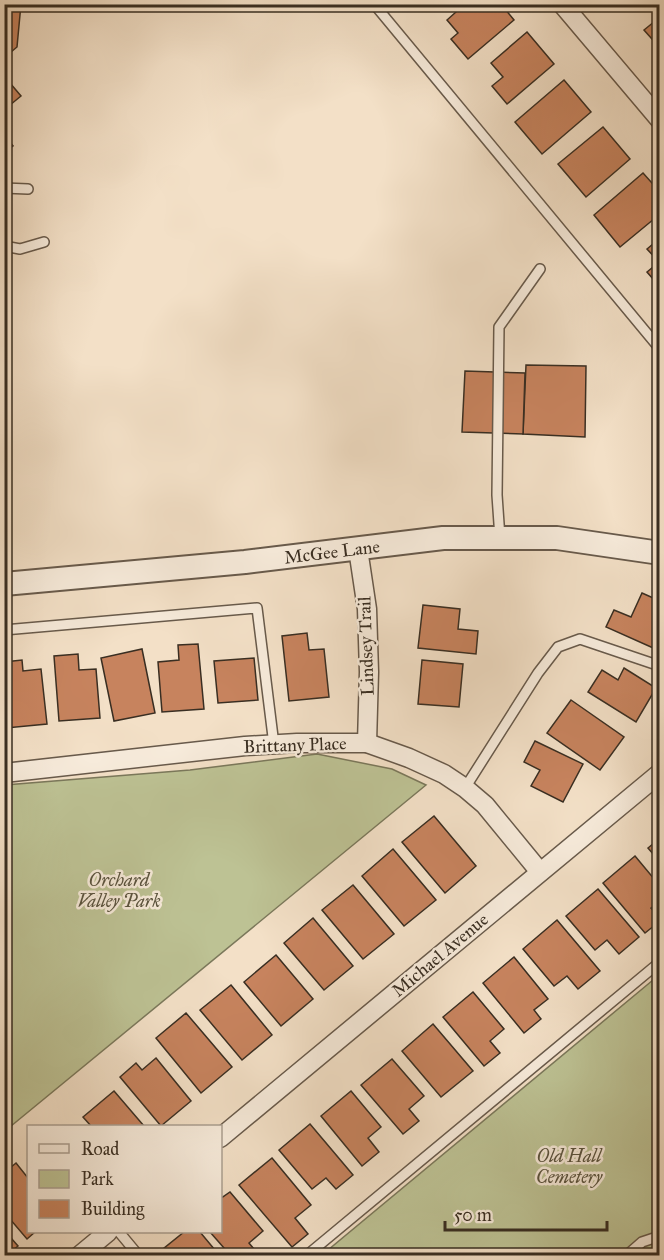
<svg xmlns="http://www.w3.org/2000/svg" width="664" height="1260" font-family="'IM FELL Great Primer',serif">
<style>
.green{fill:#bdc294;stroke:#7b785b;stroke-width:1.5}
.building{fill:#c7835e;stroke:#392e22;stroke-width:1.5}
.lines{fill:none;stroke-linecap:round;stroke-linejoin:round}
.service-casing{stroke:#685a4b;stroke-width:12}
.minor-casing{stroke:#685a4b;stroke-width:21}
.tertiary-casing{stroke:#685a4b;stroke-width:26}
.service{stroke:#f7ebdb;stroke-width:9}
.minor{stroke:#f7ebdb;stroke-width:18}
.tertiary{stroke:#f7ebdb;stroke-width:22}
.labels{text-anchor:middle;dominant-baseline:central;stroke-width:5;stroke-linejoin:round;paint-order:stroke}
.street-label{font-size:18px;fill:#392e22;stroke:#f7ebdb}
.park-label{font-size:18px;font-style:italic;fill:#5a533e;stroke:#f7ebdb}
</style>
<rect width="100%" height="100%" fill="#f3e0c7"/>
<filter id="stains"><feTurbulence type="fractalNoise" baseFrequency=".00333" numOctaves="4"/><feColorMatrix values="0 0 0 0 .2 0 0 0 0 .09 0 0 0 0 .02 0 0 0 .5 -.17"/></filter>
<radialGradient id="worn" r=".72"><stop offset=".6" stop-color="#630" stop-opacity="0"/><stop offset="1" stop-color="#630" stop-opacity=".3"/></radialGradient>
<g class="green">
<path d="M 317,754 L 392,769 L 426,785 L 5,1131 L 5,785 L 190,770 Z"/>
<path d="M 659,975 L 659,1255 L 322,1255 Z"/>
</g>
<g class="building">
<path d="M 4,4 L 21,4 L 17,47 L 4,58 Z"/>
<path d="M 465,4 L 501,4 L 514,20 L 468,59 L 451,39 L 458,33 L 447,20 Z"/>
<path d="M 660,17 L 660,48 L 644,30 Z"/>
<path d="M 527,32 L 554,64 L 507,104 L 492,86 L 503,77 L 491,63 Z"/>
<path d="M 4,76 L 21,96 L 4,110 Z"/>
<path d="M 564,80 L 591,112 L 542,154 L 515,122 Z"/>
<path d="M 603,127 L 630,159 L 586,197 L 558,164 Z"/>
<path d="M 4,135 L 13,146 L 4,153 Z"/>
<path d="M 643,173 L 660,192 L 660,214 L 620,247 L 594,215 Z"/>
<path d="M 660,238 L 660,287 L 647,272 L 659,262 L 647,249 Z"/>
<path d="M 526,365 L 586,366 L 585,437 L 523,434 Z"/>
<path d="M 465,371 L 525,373 L 523,434 L 462,432 Z"/>
<path d="M 642,593 L 660,601 L 660,651 L 606,627 L 614,610 L 631,617 Z"/>
<path d="M 423,605 L 460,609 L 458,629 L 478,631 L 476,654 L 418,648 Z"/>
<path d="M 307,633 L 309,650 L 324,649 L 329,697 L 289,701 L 282,636 Z"/>
<path d="M 198,644 L 204,709 L 162,712 L 158,662 L 179,660 L 178,645 Z"/>
<path d="M 142,649 L 155,713 L 114,721 L 101,658 Z"/>
<path d="M 78,654 L 79,670 L 96,669 L 100,718 L 59,721 L 54,656 Z"/>
<path d="M 254,658 L 258,700 L 218,703 L 214,661 Z"/>
<path d="M 22,660 L 23,671 L 41,669 L 47,724 L 6,728 L 4,662 Z"/>
<path d="M 422,660 L 463,664 L 459,707 L 418,704 Z"/>
<path d="M 624,668 L 656,688 L 636,722 L 588,692 L 602,670 L 618,680 Z"/>
<path d="M 571,700 L 624,737 L 600,770 L 547,733 Z"/>
<path d="M 535,741 L 583,764 L 563,802 L 531,786 L 540,770 L 524,762 Z"/>
<path d="M 434,816 L 476,866 L 445,893 L 402,842 Z"/>
<path d="M 660,838 L 660,862 L 648,848 Z"/>
<path d="M 393,849 L 436,900 L 404,926 L 362,876 Z"/>
<path d="M 635,856 L 660,886 L 660,901 L 651,908 L 660,918 L 660,921 L 645,933 L 603,883 Z"/>
<path d="M 353,885 L 394,934 L 363,959 L 322,910 Z"/>
<path d="M 598,889 L 639,937 L 619,954 L 607,940 L 595,950 L 566,916 Z"/>
<path d="M 313,918 L 353,966 L 324,990 L 284,943 Z"/>
<path d="M 557,920 L 600,971 L 578,989 L 567,976 L 554,986 L 523,949 Z"/>
<path d="M 276,955 L 313,999 L 281,1026 L 244,982 Z"/>
<path d="M 514,957 L 548,999 L 534,1010 L 541,1019 L 524,1033 L 483,983 Z"/>
<path d="M 231,985 L 272,1035 L 242,1060 L 200,1010 Z"/>
<path d="M 473,992 L 504,1029 L 490,1041 L 500,1053 L 484,1066 L 443,1017 Z"/>
<path d="M 186,1013 L 232,1067 L 201,1093 L 156,1038 Z"/>
<path d="M 433,1024 L 473,1071 L 441,1097 L 402,1051 Z"/>
<path d="M 156,1058 L 191,1101 L 161,1126 L 120,1077 L 136,1063 L 142,1070 Z"/>
<path d="M 392,1059 L 424,1096 L 409,1109 L 419,1121 L 403,1134 L 361,1085 Z"/>
<path d="M 114,1091 L 144,1126 L 91,1126 L 83,1117 Z"/>
<path d="M 351,1091 L 381,1127 L 368,1138 L 379,1152 L 362,1166 L 321,1116 Z"/>
<path d="M 310,1124 L 353,1175 L 336,1189 L 326,1178 L 312,1189 L 279,1150 Z"/>
<path d="M 272,1158 L 311,1205 L 295,1218 L 308,1234 L 292,1247 L 239,1185 Z"/>
<path d="M 16,1163 L 28,1178 L 28,1232 L 35,1232 L 27,1239 L 4,1212 L 4,1173 Z"/>
<path d="M 230,1192 L 263,1231 L 249,1243 L 258,1254 L 256,1256 L 231,1256 L 210,1232 L 220,1232 L 220,1199 Z"/>
<path d="M 4,1230 L 18,1246 L 6,1256 L 4,1256 Z"/>
<path d="M 184,1232 L 200,1232 L 220,1256 L 168,1256 L 163,1249 Z"/>
</g>
<g class="lines">
<defs>
<g id="service">
<path d="M 374,4 L 660,349"/>
<path d="M 4,188 L 28,189"/>
<path d="M 4,246 L 20,249 L 44,242"/>
<path d="M 500,538 L 497,495 L 499,327 L 540,269"/>
<path d="M 4,630 L 257,608 L 274,745"/>
<path d="M 465,788 L 538,673 L 558,647 L 580,639 L 660,666"/>
<path d="M 119,1232 L 139,1256"/>
<path d="M 306,1256 L 660,962"/>
<path d="M 626,1256 L 642,1242 L 660,1236"/>
</g>
<g id="minor">
<path d="M 562,4 L 660,120"/>
<path d="M 358,549 L 367,609 L 369,672 L 367,743"/>
<path d="M 4,773 L 245,746 L 297,743 L 367,743 L 409,758 L 444,774 L 465,788 L 485,805 L 540,872"/>
<path d="M 220,1138 L 660,773"/>
<path d="M 79,1256 L 108,1232"/>
</g>
<path id="tertiary" d="M 4,584 L 245,562 L 443,538 L 557,538 L 660,553"/>
</defs>
<use href="#service" class="service-casing"/>
<use href="#minor" class="minor-casing"/>
<use href="#tertiary" class="tertiary-casing"/>
<use href="#service" class="service"/>
<use href="#minor" class="minor"/>
<use href="#tertiary" class="tertiary"/>
</g>
<g class="labels">
<g class="street-label">
<text transform="translate(332 552) rotate(-7)">McGee Lane</text>
<text transform="translate(366 646) rotate(-92)">Lindsey Trail</text>
<text transform="translate(295 745) rotate(-2)">Brittany Place</text>
<text transform="translate(440 955) rotate(-40)">Michael Avenue</text>
</g>
<g class="park-label">
<text x="119" y="880">Orchard<tspan x="119" dy="21">Valley Park</tspan></text>
<text x="569" y="1156">Old Hall<tspan x="569" dy="21">Cemetery</tspan></text>
</g>
</g>
<rect width="664" height="1260" fill="none" stroke="#f3e0c7" stroke-width="24"/>
<rect x="6" y="6" width="652" height="1248" fill="none" stroke="#392e22" stroke-width="3"/>
<rect x="12" y="12" width="640" height="1236" fill="none" stroke="#392e22" stroke-width="1.5"/>
<rect x="27" y="1125" width="195" height="108" fill="#f7ebdb" stroke="#ab9f91" stroke-width="1.5"/>
<rect x="39" y="1144" width="30" height="9" fill="#f7ebdb" stroke="#ab9f91" stroke-width="1.5"/>
<text x="81" y="1155" font-size="18" fill="#392e22">Road</text>
<rect x="39" y="1170" width="30" height="18" fill="#bdc294" stroke="#ab9f91" stroke-width="1.5"/>
<text x="81" y="1185" font-size="18" fill="#392e22">Park</text>
<rect x="39" y="1200" width="30" height="18" fill="#c7835e" stroke="#ab9f91" stroke-width="1.5"/>
<text x="81" y="1215" font-size="18" fill="#392e22">Building</text>
<path d="M445 1221v9h162v-9" fill="none" stroke="#392e22" stroke-width="3"/>
<text x="454" y="1221" font-size="18" fill="#392e22" stroke="#f7ebdb" stroke-width="4.5" paint-order="stroke">50 m</text>
<rect width="100%" height="100%" filter="url(#stains)"/>
<rect width="100%" height="100%" fill="url(#worn)"/>
</svg>
